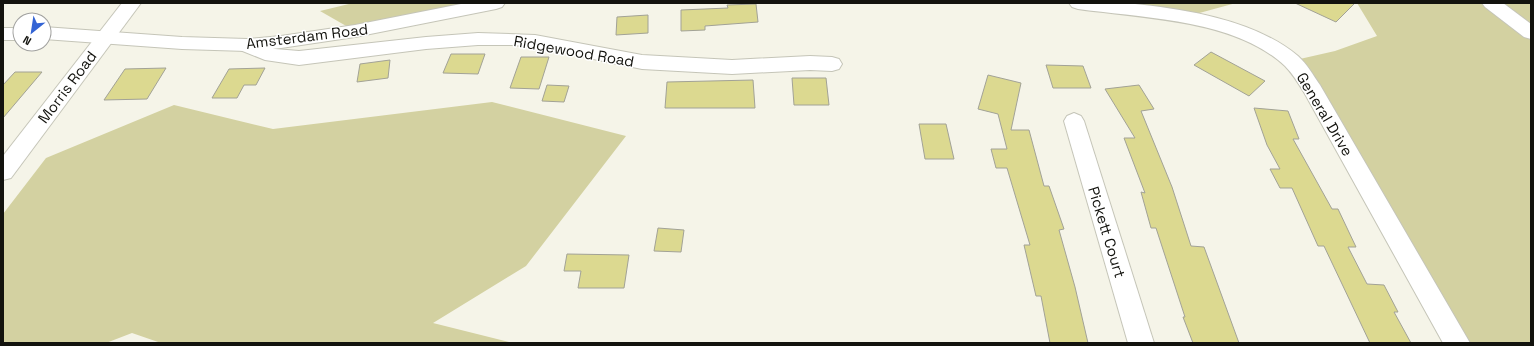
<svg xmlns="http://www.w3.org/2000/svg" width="1534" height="346" font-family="'Space Grotesk',sans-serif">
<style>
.green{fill:#d3d1a1}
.building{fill:#dcd990;stroke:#a2a296}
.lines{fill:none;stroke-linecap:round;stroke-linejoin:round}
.minor-casing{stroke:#c5c5b8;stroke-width:2}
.tertiary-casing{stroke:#c5c5b8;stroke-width:2}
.minor{fill:#fff;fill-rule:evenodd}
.tertiary{fill:#fff;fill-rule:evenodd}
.labels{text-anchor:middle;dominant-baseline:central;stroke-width:3;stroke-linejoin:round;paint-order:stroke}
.street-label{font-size:15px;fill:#13130e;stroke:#fff}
</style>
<rect width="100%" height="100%" fill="#f5f4e8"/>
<g class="green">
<path d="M 353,3 L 496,3 L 355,31 L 320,11 Z"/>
<path d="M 1078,3 L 1236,3 L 1181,18 Z"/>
<path d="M 1357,3 L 1531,3 L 1531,343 L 1457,343 L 1291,61 L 1335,51 L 1377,36 Z"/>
<path d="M 492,102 L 626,136 L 526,266 L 433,323 L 513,343 L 161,343 L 132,333 L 106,343 L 3,343 L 3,214 L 46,158 L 174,105 L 273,129 Z"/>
</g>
<g class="building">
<path d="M 1295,3 L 1355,3 L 1336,22 Z"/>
<path d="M 756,4 L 758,22 L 705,26 L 705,30 L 681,31 L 681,10 L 728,8 L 727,5 Z"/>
<path d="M 648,15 L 648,33 L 616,35 L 617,17 Z"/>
<path d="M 1211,52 L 1265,81 L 1249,96 L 1194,65 Z"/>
<path d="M 451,54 L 485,54 L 478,74 L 443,73 Z"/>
<path d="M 521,57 L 549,57 L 539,89 L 510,88 Z"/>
<path d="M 390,60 L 388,78 L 357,82 L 360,64 Z"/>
<path d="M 1046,65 L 1083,66 L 1091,88 L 1053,88 Z"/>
<path d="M 166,68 L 147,99 L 104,100 L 125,69 Z"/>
<path d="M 265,68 L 256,85 L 244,85 L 237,98 L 212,98 L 229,69 Z"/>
<path d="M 15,72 L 42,72 L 3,118 L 3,85 Z"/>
<path d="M 988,75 L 1021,83 L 1011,130 L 1029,130 L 1044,186 L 1049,186 L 1064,229 L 1059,230 L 1075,287 L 1088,343 L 1050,343 L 1041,296 L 1036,296 L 1024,245 L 1030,245 L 1007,168 L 996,168 L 991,149 L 1007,149 L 998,114 L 978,109 Z"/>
<path d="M 792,78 L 826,78 L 829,105 L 794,105 Z"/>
<path d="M 753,80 L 755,108 L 665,108 L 667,82 Z"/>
<path d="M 547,85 L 569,86 L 564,102 L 542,101 Z"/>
<path d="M 1139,85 L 1154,109 L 1141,111 L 1172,187 L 1191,246 L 1204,247 L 1239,343 L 1193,343 L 1183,317 L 1185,317 L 1156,228 L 1151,228 L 1141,192 L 1145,193 L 1124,138 L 1135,138 L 1105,89 Z"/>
<path d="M 1254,108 L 1288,111 L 1299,139 L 1293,139 L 1332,209 L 1338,209 L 1356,247 L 1348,247 L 1367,284 L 1384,285 L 1398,312 L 1394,312 L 1411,343 L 1370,343 L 1324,246 L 1318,246 L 1292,188 L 1280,188 L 1270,169 L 1280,169 L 1267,145 Z"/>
<path d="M 919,124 L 946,124 L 954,159 L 925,159 Z"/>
<path d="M 658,228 L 684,230 L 681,252 L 654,251 Z"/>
<path d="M 567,254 L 629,255 L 624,288 L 578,288 L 581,271 L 564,271 Z"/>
</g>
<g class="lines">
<defs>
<g id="minor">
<path d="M 122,3 L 141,3 L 11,178 L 3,180 L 3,156 Z"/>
<path d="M 1069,3 C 1087,3 1106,2 1124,3 C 1180,8 1254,19 1298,56 C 1307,64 1313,75 1320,85 L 1470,343 L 1443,343 L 1305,94 C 1299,84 1293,74 1285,66 C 1235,19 1142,18 1078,9 L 1072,7 Z"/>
<path d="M 478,33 L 535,35 L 642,55 L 732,60 L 810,56 L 832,57 L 839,59 L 842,64 L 839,69 L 832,71 L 810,70 L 732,74 L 642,69 L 535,47 L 512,45 L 478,45 L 426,49 L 299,65 L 265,60 L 240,50 L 237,45 L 240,40 L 247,39 L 275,49 L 299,51 L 426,37 Z"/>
<path d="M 1074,113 L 1081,116 L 1084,121 L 1154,343 L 1128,343 L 1064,121 L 1067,116 Z"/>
</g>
<g id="tertiary">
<path d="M 466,3 L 505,3 L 502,7 L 496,9 L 355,37 L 281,48 L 247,51 L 182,49 L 44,39 L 44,27 L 182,37 L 247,39 L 281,36 L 355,25 Z"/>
<path d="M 1482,3 L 1503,3 L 1531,24 L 1531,39 L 1524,37 L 1485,7 Z"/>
<rect x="3" y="28" width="17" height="12"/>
</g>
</defs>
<use href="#minor" class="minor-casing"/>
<use href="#tertiary" class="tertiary-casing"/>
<use href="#minor" class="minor"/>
<use href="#tertiary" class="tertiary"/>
</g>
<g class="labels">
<g class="street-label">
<text transform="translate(307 36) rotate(-7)">Amsterdam Road</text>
<text transform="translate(574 51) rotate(10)">Ridgewood Road</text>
<text transform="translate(67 87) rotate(-53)">Morris Road</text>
<text transform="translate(1325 114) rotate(59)">General Drive</text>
<text transform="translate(1107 232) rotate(73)">Pickett Court</text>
</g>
</g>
<rect width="1534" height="346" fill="none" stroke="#13130e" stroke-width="8"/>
<g transform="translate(32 32) rotate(210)"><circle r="19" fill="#ffffff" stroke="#a1a19f"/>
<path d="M0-3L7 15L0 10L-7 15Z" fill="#3464d4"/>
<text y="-6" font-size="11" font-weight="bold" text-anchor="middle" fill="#13130e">N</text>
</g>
</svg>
